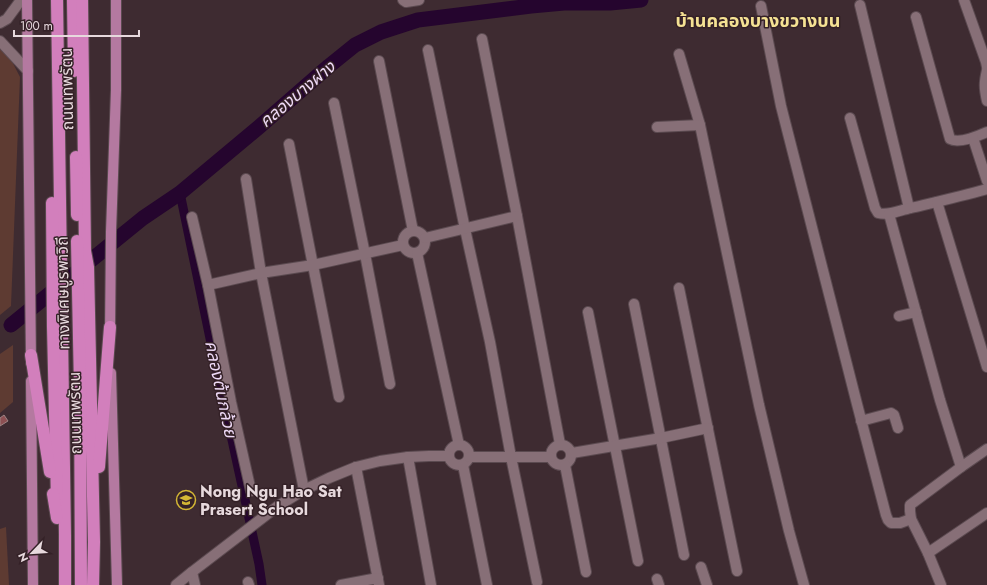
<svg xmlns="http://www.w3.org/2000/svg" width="987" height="585" font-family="Jost,'Noto Sans Thai',sans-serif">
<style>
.green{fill:#5e3b32}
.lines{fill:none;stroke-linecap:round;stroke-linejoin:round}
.canal{stroke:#25052e;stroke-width:9}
.river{stroke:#25052e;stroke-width:15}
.building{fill:#8d5053;stroke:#9d8484}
.minor-casing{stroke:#5b4a50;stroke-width:12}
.major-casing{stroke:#5b4a50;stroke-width:12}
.highway-casing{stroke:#5b4a50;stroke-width:14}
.minor{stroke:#876f77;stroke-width:10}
.major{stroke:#b479a0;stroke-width:10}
.highway{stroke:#d27fbc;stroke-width:12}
.labels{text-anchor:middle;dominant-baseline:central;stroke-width:3;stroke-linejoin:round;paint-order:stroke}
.street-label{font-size:16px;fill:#e7d9dd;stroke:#342127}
.poi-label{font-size:16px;font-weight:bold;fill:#e7d9dd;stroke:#342127;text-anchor:start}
.water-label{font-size:17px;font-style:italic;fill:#eed9f6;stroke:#342127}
.quarter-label{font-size:18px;font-weight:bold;fill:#f5e294;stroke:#342127}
</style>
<rect width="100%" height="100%" fill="#3e2b31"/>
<g class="green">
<path d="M 0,44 L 3,44 L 20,77 L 11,306 L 0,315 Z"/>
<path d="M 13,345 L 13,402 L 0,413 L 0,354 Z"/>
<path d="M 6,527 L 9,585 L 0,585 L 0,529 Z"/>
</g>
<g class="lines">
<path class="canal" d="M 180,193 L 212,348 L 259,564 L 262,585"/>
<path class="river" d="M 11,325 L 143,218 L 180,193 L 259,127 L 329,66 L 355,45 L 381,32 L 418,20 L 531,6 L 564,3 L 610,3 L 641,0"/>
</g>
<path class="building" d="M 4,415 L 8,421 L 0,426 L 0,418 Z"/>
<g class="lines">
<defs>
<g id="minor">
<path d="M 403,0 L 406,2 L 419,0"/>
<path d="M 964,0 L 986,62 L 987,67"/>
<path d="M 860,5 L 909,208"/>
<path d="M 761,6 L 781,106 L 830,298 L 857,404 L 886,515 L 888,520 L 891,523 L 900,523 L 911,519"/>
<path d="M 916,17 L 950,139 C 959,144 978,136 987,132"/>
<path d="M 0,23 L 7,19 L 21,0"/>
<path d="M 482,39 L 517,216 L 560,444"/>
<path d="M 0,41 L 28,71"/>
<path d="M 428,50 L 465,229 L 490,342 L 511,457 L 537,582"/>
<path d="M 679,54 L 700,125 L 759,405 L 789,531 L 804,585"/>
<path d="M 379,61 L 413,231"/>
<path d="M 987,70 C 984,83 984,87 987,101"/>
<path d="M 334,103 L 365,254 L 390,384"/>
<path d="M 850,118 L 875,208 L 878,213 C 889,216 900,210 911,208 C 936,202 962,196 987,189"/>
<path d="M 657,127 L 700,125"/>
<path d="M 973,138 L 987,181"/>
<path d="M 289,144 L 339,397"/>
<path d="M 246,179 L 261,273 L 304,490"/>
<path d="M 937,202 L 987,367"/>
<path d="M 889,214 L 940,400 L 961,467"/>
<path d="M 192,217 L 208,285 L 231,402 L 251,491"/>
<circle cx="414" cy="242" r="11"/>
<path d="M 425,238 L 517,216"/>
<path d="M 417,253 L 459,445"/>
<path d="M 208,285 L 261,273 L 313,265 L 403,245"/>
<path d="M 679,288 L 737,571"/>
<path d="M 634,304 L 684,555"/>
<path d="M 588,312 L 638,561"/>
<path d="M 899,316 L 916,312"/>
<path d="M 861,421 L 891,413 L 894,415 L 898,428"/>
<circle cx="561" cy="455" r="10"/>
<circle cx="459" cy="455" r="10"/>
<path d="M 572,453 L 661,438 L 708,428"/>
<path d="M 408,457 L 431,585"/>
<path d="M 469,457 L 551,457"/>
<path d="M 463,465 L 487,585"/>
<path d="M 565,465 L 586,572"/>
<path d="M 356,467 L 379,585"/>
<path d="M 928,553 L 987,513"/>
<path d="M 701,567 L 707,585"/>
<path d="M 192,572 L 195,585"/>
<path d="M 657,579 L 659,585"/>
<path d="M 248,582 L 249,585"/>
<path d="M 176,585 L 192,572 L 278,506 L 304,490 L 329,478 L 356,467 L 380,461 L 408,457 L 429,456 L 449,456"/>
<path d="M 341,585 L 378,578"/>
<path d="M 941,585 L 928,553 L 911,519 L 910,511 L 910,505 L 961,467 L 987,449"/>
</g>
<g id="major">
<path d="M 27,0 L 31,363"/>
<path d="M 110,335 L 111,232 L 116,90 L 116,0"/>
<path d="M 111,373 L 117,585"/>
<path d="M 31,381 L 33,585"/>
</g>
<g id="highway">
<path d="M 57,0 L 65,535 L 65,585"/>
<path d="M 73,0 L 74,71"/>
<path d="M 82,0 L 85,251 L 88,267 L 94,542 L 93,585"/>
<path d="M 76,157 L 77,215"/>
<path d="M 52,203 L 53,327 L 57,501"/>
<path d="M 77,241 L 80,387 L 81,585"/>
<path d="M 31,355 L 50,472"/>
<path d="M 99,467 L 110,327"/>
<path d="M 53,494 L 57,518"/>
</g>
</defs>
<use href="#minor" class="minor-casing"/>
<use href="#major" class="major-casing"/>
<use href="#highway" class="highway-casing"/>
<use href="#minor" class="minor"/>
<use href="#major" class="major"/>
<use href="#highway" class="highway"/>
</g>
<defs>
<symbol id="school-ring" viewBox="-11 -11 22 22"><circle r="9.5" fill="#342127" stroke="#d3b635" stroke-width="1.5"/><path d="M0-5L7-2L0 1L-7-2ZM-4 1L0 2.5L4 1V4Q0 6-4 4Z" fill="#d3b635"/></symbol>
</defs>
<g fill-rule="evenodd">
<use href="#school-ring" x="175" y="489" width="22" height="22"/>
</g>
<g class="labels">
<g class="street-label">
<text transform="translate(67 89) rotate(-91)">ถนนเทพรัตน</text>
<text transform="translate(63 293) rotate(-91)">ทางพิเศษบูรพาวิถี</text>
<text transform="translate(75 413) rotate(-91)">ถนนเทพรัตน</text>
</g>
<g class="poi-label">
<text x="200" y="491">Nong Ngu Hao Sat<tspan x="200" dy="18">Prasert School</tspan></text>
</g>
<g class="water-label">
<text transform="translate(297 94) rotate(-40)">คลองบางฝาง</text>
<text transform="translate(221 389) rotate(78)">คลองต้นกล้วย</text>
</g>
<g class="quarter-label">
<text x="758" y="21">บ้านคลองบางขวางบน</text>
</g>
</g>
<g transform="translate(32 553) rotate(245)" stroke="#342127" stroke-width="3" paint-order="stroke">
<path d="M0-3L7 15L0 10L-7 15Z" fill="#e7d9dd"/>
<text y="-6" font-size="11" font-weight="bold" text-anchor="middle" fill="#e7d9dd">N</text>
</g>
<path d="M14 30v6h125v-6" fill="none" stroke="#e7d9dd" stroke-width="2"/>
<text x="20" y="30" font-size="12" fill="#e7d9dd" stroke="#342127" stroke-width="3" paint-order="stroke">100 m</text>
</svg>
